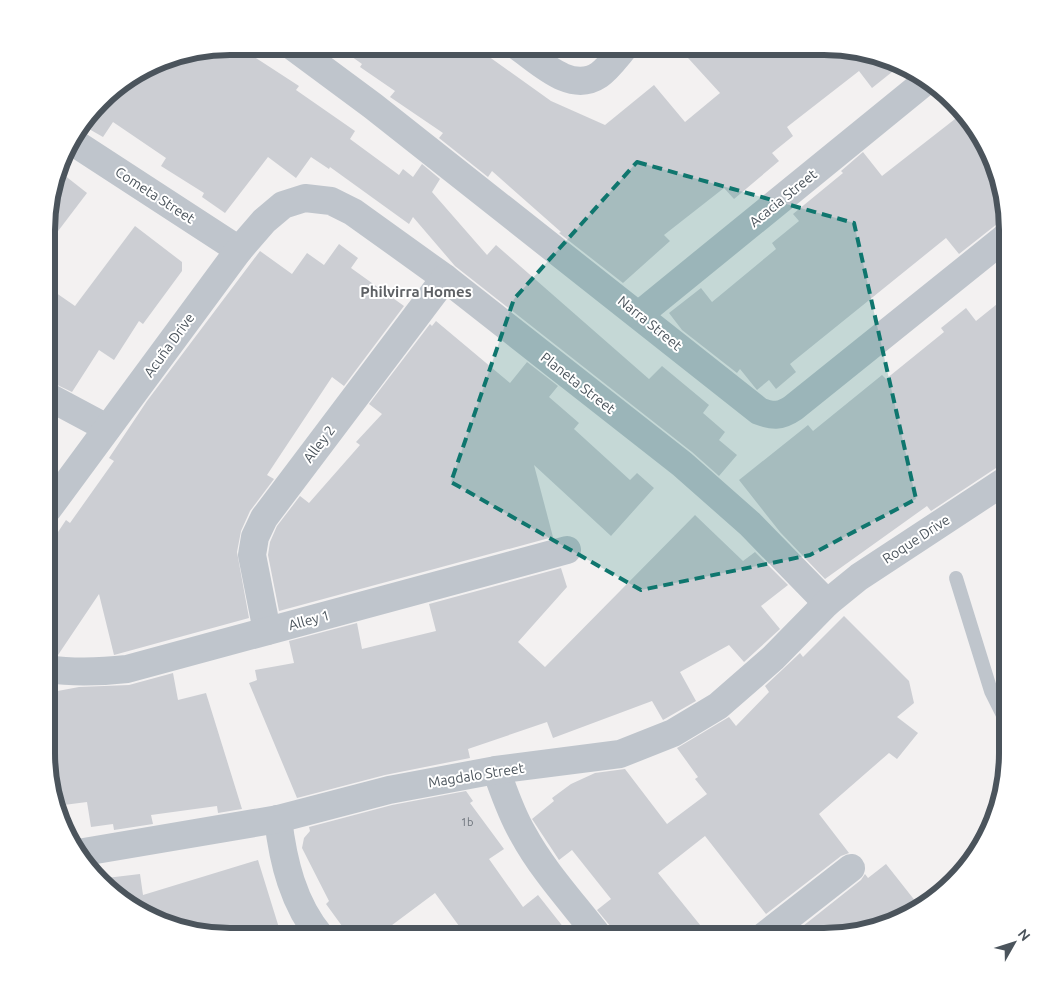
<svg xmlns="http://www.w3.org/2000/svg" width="1054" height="983" font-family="Ubuntu,sans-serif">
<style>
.building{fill:#ccced3}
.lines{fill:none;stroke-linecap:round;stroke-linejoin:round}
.service{stroke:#bfc5cc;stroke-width:14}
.minor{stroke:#bfc5cc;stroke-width:28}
.marked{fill:#0f766e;fill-opacity:0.2;stroke:#0f766e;stroke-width:4;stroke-dasharray:10 6;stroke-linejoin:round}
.labels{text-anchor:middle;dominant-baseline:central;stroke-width:4;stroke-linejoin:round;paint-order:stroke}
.number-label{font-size:11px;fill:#6b727a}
.street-label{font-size:14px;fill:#4b545c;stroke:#fff}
.neighbourhood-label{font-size:15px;font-weight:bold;fill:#5e6165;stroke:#fff}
.rim{fill:none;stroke:#4b545c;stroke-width:6}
</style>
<rect width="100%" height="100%" fill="#f3f1f1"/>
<g class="building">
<path d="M 337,46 L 474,46 L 551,101 L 605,125 L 654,85 L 685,122 L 720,93 L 678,47 L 837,47 L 902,64 L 872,88 L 859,71 L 787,127 L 793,136 L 772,153 L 779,161 L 734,199 L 724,188 L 664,235 L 670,241 L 623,283 L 559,233 L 561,232 L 492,171 L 488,177 L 439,138 L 443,133 L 390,97 L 395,91 L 360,67 L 362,64 Z"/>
<path d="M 226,47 L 241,57 L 245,51 L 299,86 L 296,90 L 355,131 L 350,139 L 399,175 L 403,169 L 413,177 L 422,164 L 440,179 L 432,192 L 487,255 L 496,245 L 649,379 L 662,366 L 709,405 L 703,413 L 725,432 L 719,440 L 737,455 L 719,476 L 692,452 L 455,266 L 413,217 L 409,224 L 330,167 L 329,169 L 311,157 L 296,178 L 268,157 L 225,213 L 202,197 L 204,193 L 161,166 L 166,158 L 113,122 L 103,137 L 82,125 L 109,92 L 170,56 Z"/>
<path d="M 964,112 L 994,160 L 1007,221 L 997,224 L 959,254 L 946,238 L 790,364 L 796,372 L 776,389 L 769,380 L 757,390 L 740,369 L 737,373 L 682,330 L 669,313 L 701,288 L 712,302 L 776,249 L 772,243 L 799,221 L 793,214 L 843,173 L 841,171 L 863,152 L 882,176 Z"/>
<path d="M 59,171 L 87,193 L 49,243 L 50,194 Z"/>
<path d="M 135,226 L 182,262 L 182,271 L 143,324 L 139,321 L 114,360 L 99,350 L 72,392 L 49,381 L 49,288 L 75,306 Z"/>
<path d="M 339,244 L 358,258 L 351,268 L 404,306 L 344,386 L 332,377 L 267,475 L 274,479 L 250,511 L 241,531 L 237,552 L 249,618 L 114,655 L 99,594 L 58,655 L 47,654 L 48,547 L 66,520 L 70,523 L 114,461 L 109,458 L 147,401 L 260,251 L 292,274 L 307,253 L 324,265 Z"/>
<path d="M 1007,296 L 1008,463 L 999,466 L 931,511 L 927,506 L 825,579 L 780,532 L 739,480 L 808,425 L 813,431 L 882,375 L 886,379 L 944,332 L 941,328 L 966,308 L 976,321 Z"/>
<path d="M 436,321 L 510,383 L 527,362 L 558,386 L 549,397 L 579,423 L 574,429 L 630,480 L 637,473 L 654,488 L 611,536 L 534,465 L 553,537 L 279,611 L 268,555 L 270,542 L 277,526 L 300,496 L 309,503 L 360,445 L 356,442 L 382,414 L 369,404 L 430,324 L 432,326 Z"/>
<path d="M 695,515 L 743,561 L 755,552 L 788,585 L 761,606 L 780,629 L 744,662 L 729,645 L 680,672 L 696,701 L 663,720 L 652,701 L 553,738 L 547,722 L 468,749 L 470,758 L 385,775 L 297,798 L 249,683 L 257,680 L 255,670 L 294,663 L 289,641 L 357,623 L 362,649 L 436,631 L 429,604 L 561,568 L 567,587 L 518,642 L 545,667 Z"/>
<path d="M 844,616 L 909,681 L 914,703 L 897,717 L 918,733 L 897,759 L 889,753 L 819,814 L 849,853 L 841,856 L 766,914 L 705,836 L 658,873 L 709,936 L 614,937 L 611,927 L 597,910 L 611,899 L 572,850 L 559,860 L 532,819 L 554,801 L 552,798 L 571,784 L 595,773 L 625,769 L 667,824 L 707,794 L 695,779 L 698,777 L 677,748 L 729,717 L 736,726 L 769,692 L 765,686 L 800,653 L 803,657 Z"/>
<path d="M 173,673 L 178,700 L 206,693 L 242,809 L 218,813 L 217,806 L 151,815 L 153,824 L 114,830 L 113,824 L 91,827 L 87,802 L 56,806 L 47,765 L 47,693 L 79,687 L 129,685 Z"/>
<path d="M 466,791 L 473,801 L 470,803 L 504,849 L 489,859 L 523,907 L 538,895 L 568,933 L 573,929 L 579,937 L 467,937 L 435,893 L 376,937 L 350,937 L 326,904 L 329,901 L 302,848 L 304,838 L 310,831 L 309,827 L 392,805 Z"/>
<path d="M 258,860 L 280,931 L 262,937 L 229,937 L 149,918 L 98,879 L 140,874 L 143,895 Z"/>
<path d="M 886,864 L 916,902 L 901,914 L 904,917 L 894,923 L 836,936 L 811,936 L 803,926 L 861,880 L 865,874 L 868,878 Z"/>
</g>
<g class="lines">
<path class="service" d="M 956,578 L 991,691 L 1008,725"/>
<g class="minor">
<path d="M 292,46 L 373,106 L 759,411 C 772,416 780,417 793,408 L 1007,236"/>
<path d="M 517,46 C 540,62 571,94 599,75 C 609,68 617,56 625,47"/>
<path d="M 70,140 L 239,250"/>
<path d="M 640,314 L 926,81"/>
<path d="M 49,397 L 107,428"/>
<path d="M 48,509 L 239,250 L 264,221 L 283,205 L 305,198 L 331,201 L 353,212 L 445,278 L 682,464 L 750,524 L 827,603"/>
<path d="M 267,631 L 252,555 L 255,537 L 264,518 L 445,278"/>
<path d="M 47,669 C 75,673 99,672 127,669 L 567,550"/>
<path d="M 496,770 C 504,792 511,814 523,834 C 543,871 573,903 599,937"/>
<path d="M 278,819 C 283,861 293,904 321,937"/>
<path d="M 78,853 L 278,819 L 389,790 L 496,770 L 620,754 L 673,733 L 718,706 L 773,658 L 827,603 L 859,577 L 1008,479"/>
<path d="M 764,936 L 851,868"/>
</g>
</g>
<path class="marked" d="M 637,162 L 854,223 L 916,499 L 810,555 L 641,590 L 451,482 L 514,299 Z"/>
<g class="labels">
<g class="number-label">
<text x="467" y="822">1b</text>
</g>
<g class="street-label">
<text transform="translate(155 195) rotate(33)">Cometa Street</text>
<text transform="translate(783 198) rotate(-39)">Acacia Street</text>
<text transform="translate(650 323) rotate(39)">Narra Street</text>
<text transform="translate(169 345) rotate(-54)">Acuña Drive</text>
<text transform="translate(578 383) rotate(38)">Planeta Street</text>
<text transform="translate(319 444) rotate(-53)">Alley 2</text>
<text transform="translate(916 539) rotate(-33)">Roque Drive</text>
<text transform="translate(309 620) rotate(-15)">Alley 1</text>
<text transform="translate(476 775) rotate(-9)">Magdalo Street</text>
</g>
<g class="neighbourhood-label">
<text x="416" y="291">Philvirra Homes</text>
</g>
</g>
<path d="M0 0H1054V983H0ZM230 55H824A175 175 0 0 1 999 230V753A175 175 0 0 1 824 928H230A175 175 0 0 1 55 753V230A175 175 0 0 1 230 55Z" fill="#fff" fill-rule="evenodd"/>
<path class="rim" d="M230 55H824A175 175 0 0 1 999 230V753A175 175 0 0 1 824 928H230A175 175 0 0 1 55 753V230A175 175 0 0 1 230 55Z"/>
<g transform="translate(1014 943) rotate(51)" stroke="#ffffff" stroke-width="4" paint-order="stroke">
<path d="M0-4L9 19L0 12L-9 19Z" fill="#4b545c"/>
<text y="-8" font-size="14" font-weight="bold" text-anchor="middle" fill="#4b545c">N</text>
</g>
</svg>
